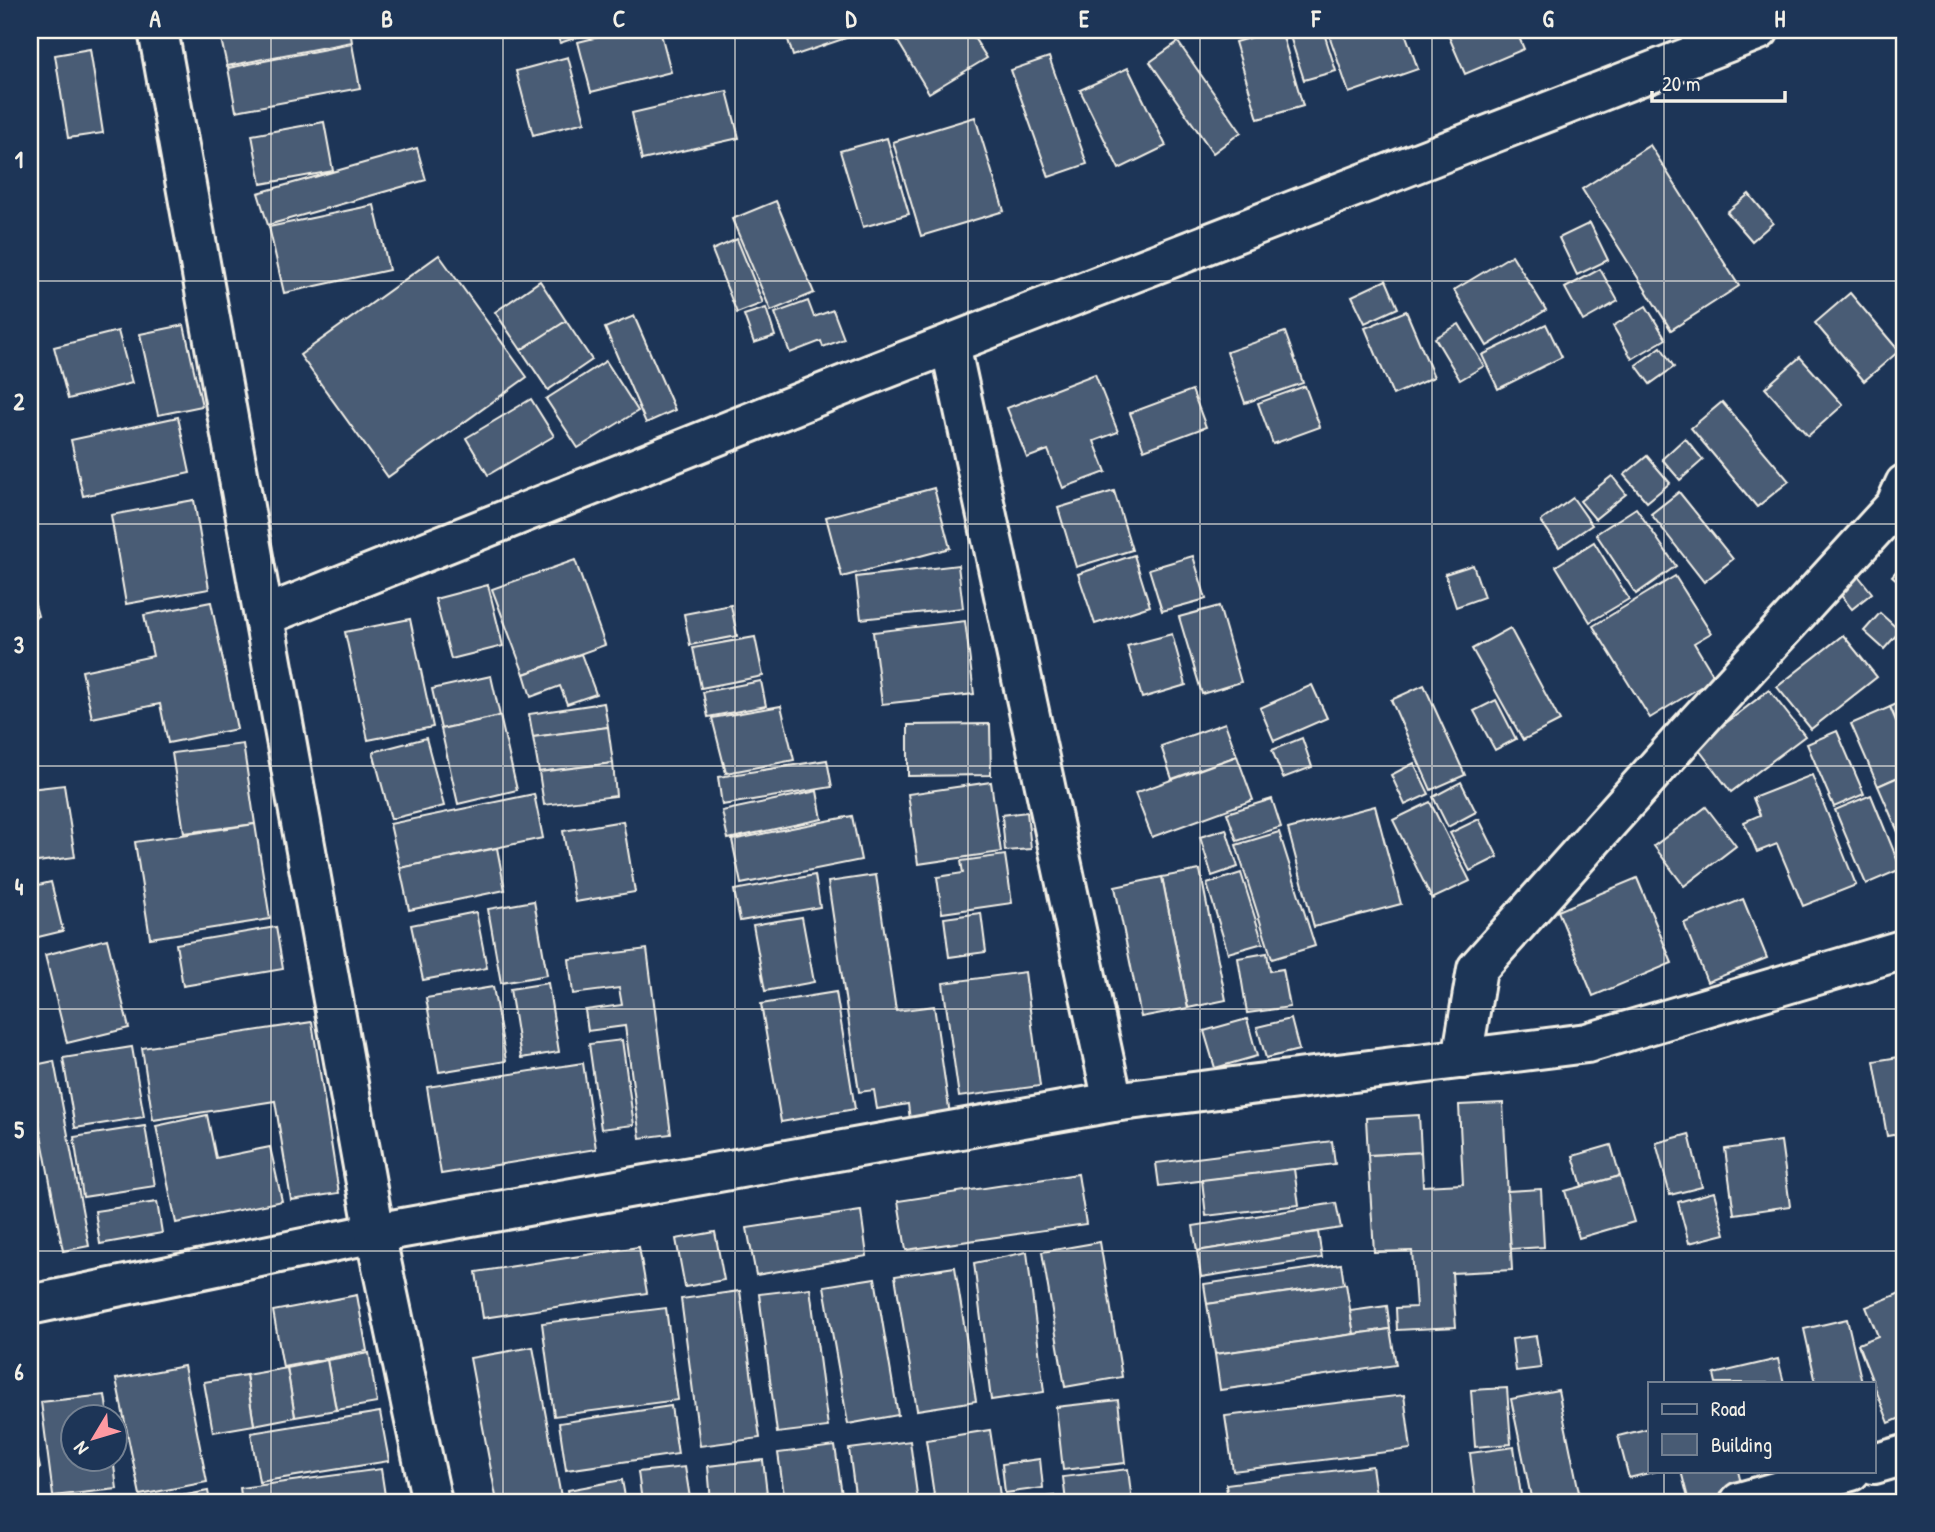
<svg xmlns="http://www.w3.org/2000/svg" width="1935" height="1532" font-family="'Patrick Hand',sans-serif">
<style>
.building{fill:#485b74;stroke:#f4f1e8;stroke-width:2}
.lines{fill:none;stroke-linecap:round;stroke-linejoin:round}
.minor-casing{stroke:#f4f1e8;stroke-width:44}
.tertiary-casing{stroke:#f4f1e8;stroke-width:44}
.minor{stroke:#1d3557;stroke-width:38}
.tertiary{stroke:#1d3557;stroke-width:38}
.grid{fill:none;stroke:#f4f1e8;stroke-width:2;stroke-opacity:0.55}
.neatline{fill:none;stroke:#f4f1e8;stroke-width:2.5}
.grid-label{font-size:23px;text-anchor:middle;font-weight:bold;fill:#f4f1e8}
</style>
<rect width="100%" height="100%" fill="#1d3557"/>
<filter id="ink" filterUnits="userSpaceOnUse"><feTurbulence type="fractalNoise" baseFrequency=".0143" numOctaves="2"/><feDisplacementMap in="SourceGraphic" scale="14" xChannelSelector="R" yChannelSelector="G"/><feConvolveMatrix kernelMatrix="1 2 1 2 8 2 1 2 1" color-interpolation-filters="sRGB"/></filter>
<g filter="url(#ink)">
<g class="building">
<path d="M 219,30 L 350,30 L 352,42 L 227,66 Z"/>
<path d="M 555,30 L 598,30 L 560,43 Z"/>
<path d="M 627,30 L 660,30 L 671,72 L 591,92 L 578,42 Z"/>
<path d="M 785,30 L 853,30 L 855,35 L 793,56 Z"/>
<path d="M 891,30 L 969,30 L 987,58 L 929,93 Z"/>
<path d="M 1277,30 L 1281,30 L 1303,106 L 1258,119 L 1235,42 Z"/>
<path d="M 1288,30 L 1323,30 L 1336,71 L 1304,80 Z"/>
<path d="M 1334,30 L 1404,30 L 1418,69 L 1349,93 L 1328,32 Z"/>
<path d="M 1446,30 L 1516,30 L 1524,49 L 1465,74 Z"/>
<path d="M 1178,42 L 1241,132 L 1213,153 L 1150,62 Z"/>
<path d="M 352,44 L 360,88 L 236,111 L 228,68 Z"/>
<path d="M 90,49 L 103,133 L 68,138 L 55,55 Z"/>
<path d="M 568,57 L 585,122 L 533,135 L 516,71 Z"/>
<path d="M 1049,57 L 1087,164 L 1049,177 L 1011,70 Z"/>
<path d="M 1128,68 L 1166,146 L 1119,169 L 1080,90 Z"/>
<path d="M 727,91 L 739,138 L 642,160 L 632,113 Z"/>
<path d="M 975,117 L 1004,211 L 921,236 L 893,142 Z"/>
<path d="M 324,122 L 333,171 L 261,184 L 252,135 Z"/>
<path d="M 887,138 L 909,214 L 863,227 L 840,151 Z"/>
<path d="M 1650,145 L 1739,286 L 1671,330 L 1582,189 Z"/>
<path d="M 417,148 L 426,180 L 268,225 L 258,193 Z"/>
<path d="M 1905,172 L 1905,192 L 1897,189 Z"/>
<path d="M 1749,194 L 1773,223 L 1752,241 L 1727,212 Z"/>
<path d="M 776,201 L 814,293 L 771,311 L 732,219 Z"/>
<path d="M 374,205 L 389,270 L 284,293 L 269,227 Z"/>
<path d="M 1590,223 L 1608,260 L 1577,275 L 1559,238 Z"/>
<path d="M 737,239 L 763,303 L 737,313 L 712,250 Z"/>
<path d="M 439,255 L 527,377 L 388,477 L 300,355 Z"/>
<path d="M 1512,255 L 1546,310 L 1487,346 L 1454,290 Z"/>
<path d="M 1600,269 L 1618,301 L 1583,321 L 1565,288 Z"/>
<path d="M 1386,280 L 1398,308 L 1365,323 L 1352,296 Z"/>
<path d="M 540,281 L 566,321 L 521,350 L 495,312 Z"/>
<path d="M 1850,293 L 1899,351 L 1864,381 L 1815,323 Z"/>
<path d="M 808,301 L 814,317 L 833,310 L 844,339 L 823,347 L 821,341 L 790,353 L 775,313 Z"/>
<path d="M 1646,306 L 1666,339 L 1632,359 L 1613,326 Z"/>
<path d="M 766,308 L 775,336 L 754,343 L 744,315 Z"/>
<path d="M 1406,311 L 1434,377 L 1393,395 L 1365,328 Z"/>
<path d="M 634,316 L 675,410 L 646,423 L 605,328 Z"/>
<path d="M 566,321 L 592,360 L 548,390 L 521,350 Z"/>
<path d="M 1459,324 L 1484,366 L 1460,380 L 1435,338 Z"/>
<path d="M 1546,324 L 1562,357 L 1498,389 L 1482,355 Z"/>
<path d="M 184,325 L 202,406 L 158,415 L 140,334 Z"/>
<path d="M 118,331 L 132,383 L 68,399 L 54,347 Z"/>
<path d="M 1285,332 L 1303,383 L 1245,403 L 1227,352 Z"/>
<path d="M 1661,347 L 1674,367 L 1650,384 L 1636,365 Z"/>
<path d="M 1800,357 L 1843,405 L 1808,436 L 1765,388 Z"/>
<path d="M 606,361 L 638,411 L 578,448 L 546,399 Z"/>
<path d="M 1095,374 L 1118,432 L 1094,441 L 1106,472 L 1063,488 L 1048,450 L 1027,458 L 1007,408 Z"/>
<path d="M 1305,386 L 1320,427 L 1273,444 L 1258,403 Z"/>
<path d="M 1192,390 L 1206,427 L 1144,450 L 1130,413 Z"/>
<path d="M 531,399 L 554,436 L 488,475 L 466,438 Z"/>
<path d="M 1722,402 L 1789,481 L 1757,507 L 1691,428 Z"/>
<path d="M 178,417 L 190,473 L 83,496 L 71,440 Z"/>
<path d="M 1685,438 L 1703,460 L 1680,480 L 1662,459 Z"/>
<path d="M 1647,456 L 1670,483 L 1647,502 L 1624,475 Z"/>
<path d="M 1612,476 L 1626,494 L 1595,519 L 1580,501 Z"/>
<path d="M 934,488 L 950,548 L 842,577 L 826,517 Z"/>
<path d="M 1114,491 L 1132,550 L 1076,567 L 1058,508 Z"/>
<path d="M 1679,492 L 1733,559 L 1704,582 L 1651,514 Z"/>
<path d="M 1573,498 L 1592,525 L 1559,547 L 1541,521 Z"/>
<path d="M 194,500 L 209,589 L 126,604 L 111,515 Z"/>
<path d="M 1636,508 L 1676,566 L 1636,594 L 1596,534 Z"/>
<path d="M 1594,542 L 1629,599 L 1590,622 L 1556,566 Z"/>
<path d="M 1134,555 L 1150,606 L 1095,624 L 1078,574 Z"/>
<path d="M 1193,556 L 1206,599 L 1162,611 L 1149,569 Z"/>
<path d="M 575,560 L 605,645 L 524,674 L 492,589 Z"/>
<path d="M 1905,561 L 1905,587 L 1892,576 Z"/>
<path d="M 958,565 L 963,608 L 861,619 L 856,577 Z"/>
<path d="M 1473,565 L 1484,597 L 1456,607 L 1445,574 Z"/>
<path d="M 1852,568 L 1872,593 L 1852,609 L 1832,584 Z"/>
<path d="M 1675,576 L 1711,633 L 1694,643 L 1715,678 L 1650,718 L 1593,626 Z"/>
<path d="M 488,585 L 503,646 L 451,659 L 435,599 Z"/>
<path d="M 30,587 L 38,616 L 30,618 Z"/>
<path d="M 211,602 L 237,729 L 168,743 L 160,704 L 92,718 L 82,671 L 153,656 L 144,615 Z"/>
<path d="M 731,605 L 737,636 L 690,645 L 684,614 Z"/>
<path d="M 1219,606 L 1241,682 L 1202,694 L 1179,617 Z"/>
<path d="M 1880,613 L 1900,631 L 1884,649 L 1864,631 Z"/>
<path d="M 410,619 L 433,727 L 368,740 L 345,632 Z"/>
<path d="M 965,621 L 974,694 L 882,704 L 873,632 Z"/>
<path d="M 1510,628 L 1560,721 L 1523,740 L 1472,649 Z"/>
<path d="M 1172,634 L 1186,685 L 1142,698 L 1127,646 Z"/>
<path d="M 1843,635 L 1877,677 L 1811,729 L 1777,687 Z"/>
<path d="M 755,637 L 763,676 L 701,688 L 693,648 Z"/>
<path d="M 581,654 L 596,694 L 567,704 L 560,686 L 531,697 L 524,674 Z"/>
<path d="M 491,676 L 500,716 L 441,729 L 432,689 Z"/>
<path d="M 761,681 L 766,706 L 708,717 L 703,692 Z"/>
<path d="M 1312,685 L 1327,718 L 1274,741 L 1260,708 Z"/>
<path d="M 1424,685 L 1465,775 L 1431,790 L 1391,700 Z"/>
<path d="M 1769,690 L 1805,736 L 1731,792 L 1696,746 Z"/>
<path d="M 1496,700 L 1516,739 L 1495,750 L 1474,711 Z"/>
<path d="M 1905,700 L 1905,742 L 1890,707 Z"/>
<path d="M 604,703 L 608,727 L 533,737 L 529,714 Z"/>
<path d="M 781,706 L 794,760 L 726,773 L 712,718 Z"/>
<path d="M 1890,707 L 1905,742 L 1905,774 L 1878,786 L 1851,724 Z"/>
<path d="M 500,716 L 517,790 L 458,804 L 441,729 Z"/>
<path d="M 1225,723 L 1237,756 L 1172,779 L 1161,746 Z"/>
<path d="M 990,724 L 991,775 L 908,776 L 908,725 Z"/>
<path d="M 608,727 L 613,763 L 539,772 L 533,737 Z"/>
<path d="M 1837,731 L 1864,794 L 1834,807 L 1807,744 Z"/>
<path d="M 426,738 L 444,806 L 391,819 L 373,752 Z"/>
<path d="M 1302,738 L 1312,767 L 1283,778 L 1272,750 Z"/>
<path d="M 243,744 L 255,824 L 184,833 L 172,753 Z"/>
<path d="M 1237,756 L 1253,800 L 1152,837 L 1135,793 Z"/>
<path d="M 827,760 L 832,787 L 722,805 L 718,777 Z"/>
<path d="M 613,763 L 616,796 L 544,805 L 539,772 Z"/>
<path d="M 1414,763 L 1429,794 L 1405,805 L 1391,775 Z"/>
<path d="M 1905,774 L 1905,848 L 1878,786 Z"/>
<path d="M 1812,775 L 1856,885 L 1803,906 L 1777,844 L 1757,852 L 1744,822 L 1760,815 L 1753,798 Z"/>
<path d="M 991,782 L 1001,852 L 918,864 L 908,794 Z"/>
<path d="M 1461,782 L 1476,812 L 1448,827 L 1433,797 Z"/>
<path d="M 64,785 L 75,857 L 30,863 L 30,789 Z"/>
<path d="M 817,791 L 822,819 L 728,839 L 722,811 Z"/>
<path d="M 534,794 L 543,838 L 400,868 L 390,824 Z"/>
<path d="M 1871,795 L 1901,869 L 1866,884 L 1835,810 Z"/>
<path d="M 1272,799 L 1281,827 L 1237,841 L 1227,813 Z"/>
<path d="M 1430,802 L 1470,881 L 1432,899 L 1393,820 Z"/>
<path d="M 1375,806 L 1401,904 L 1314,927 L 1288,829 Z"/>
<path d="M 1706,807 L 1736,846 L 1684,886 L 1654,846 Z"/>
<path d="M 1027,812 L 1031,849 L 1005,851 L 1002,815 Z"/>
<path d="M 852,816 L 861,860 L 741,884 L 732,840 Z"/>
<path d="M 1479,819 L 1498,857 L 1470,871 L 1450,833 Z"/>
<path d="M 623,821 L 635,892 L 575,902 L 563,831 Z"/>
<path d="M 255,824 L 270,919 L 150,938 L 135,842 Z"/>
<path d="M 1226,829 L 1238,867 L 1212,876 L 1200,837 Z"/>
<path d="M 1279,832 L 1315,946 L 1272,959 L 1236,845 Z"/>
<path d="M 497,848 L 505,890 L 409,910 L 400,868 Z"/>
<path d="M 1005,855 L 1012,903 L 942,913 L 937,877 L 963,873 L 961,861 Z"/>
<path d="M 1200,870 L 1226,1000 L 1188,1008 L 1162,877 Z"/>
<path d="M 1241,873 L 1263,943 L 1228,953 L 1207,884 Z"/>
<path d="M 815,875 L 820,907 L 740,921 L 734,890 Z"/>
<path d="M 876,875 L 896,1011 L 934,1006 L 950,1115 L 910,1120 L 908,1104 L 877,1109 L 874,1090 L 859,1092 L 828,882 Z"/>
<path d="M 1162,877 L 1188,1008 L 1141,1017 L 1115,887 Z"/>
<path d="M 1637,878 L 1672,963 L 1593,996 L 1558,911 Z"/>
<path d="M 51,882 L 63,931 L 30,939 L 30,887 Z"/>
<path d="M 1743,899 L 1767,958 L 1707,982 L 1684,923 Z"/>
<path d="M 534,901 L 547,975 L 501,983 L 488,909 Z"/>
<path d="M 476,912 L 487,968 L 423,980 L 411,925 Z"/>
<path d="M 981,913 L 986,952 L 949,957 L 944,918 Z"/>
<path d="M 802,917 L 814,982 L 765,991 L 753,925 Z"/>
<path d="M 276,927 L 283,969 L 183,986 L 176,944 Z"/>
<path d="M 107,939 L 129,1028 L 67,1043 L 45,955 Z"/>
<path d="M 647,949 L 671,1134 L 640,1138 L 625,1026 L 588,1031 L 585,1010 L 622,1005 L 619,988 L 573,994 L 569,959 Z"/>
<path d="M 1267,953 L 1270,971 L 1283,969 L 1290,1007 L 1247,1013 L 1238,958 Z"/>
<path d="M 1025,972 L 1040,1086 L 959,1097 L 943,983 Z"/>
<path d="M 548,983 L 559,1052 L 521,1058 L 510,989 Z"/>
<path d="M 493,987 L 506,1061 L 439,1072 L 426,998 Z"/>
<path d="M 836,992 L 855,1109 L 781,1122 L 761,1004 Z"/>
<path d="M 1247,1019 L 1257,1056 L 1215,1068 L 1204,1031 Z"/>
<path d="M 1291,1019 L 1299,1050 L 1266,1058 L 1257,1027 Z"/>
<path d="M 312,1022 L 339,1193 L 291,1200 L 275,1101 L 153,1120 L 142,1048 Z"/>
<path d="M 622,1040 L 634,1125 L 601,1129 L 589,1044 Z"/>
<path d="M 132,1047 L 144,1117 L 75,1128 L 63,1058 Z"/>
<path d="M 1905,1056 L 1905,1133 L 1887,1136 L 1874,1061 Z"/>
<path d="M 54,1061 L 89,1246 L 63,1251 L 30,1076 L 30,1066 Z"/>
<path d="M 583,1063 L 596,1149 L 441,1174 L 427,1087 Z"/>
<path d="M 1503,1103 L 1512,1270 L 1452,1273 L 1456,1327 L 1397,1330 L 1396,1308 L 1416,1307 L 1412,1251 L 1374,1252 L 1368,1155 L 1421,1152 L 1423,1186 L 1463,1184 L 1459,1105 Z"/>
<path d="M 207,1115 L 216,1158 L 270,1147 L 282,1201 L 176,1223 L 156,1126 Z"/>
<path d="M 1419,1115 L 1421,1152 L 1368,1155 L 1366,1118 Z"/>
<path d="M 145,1126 L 155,1186 L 83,1197 L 74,1137 Z"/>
<path d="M 1689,1134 L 1702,1187 L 1670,1195 L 1656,1143 Z"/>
<path d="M 1332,1141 L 1335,1164 L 1159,1186 L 1156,1163 Z"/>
<path d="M 1781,1141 L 1790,1206 L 1734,1214 L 1725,1149 Z"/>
<path d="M 1611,1145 L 1620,1176 L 1582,1186 L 1573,1156 Z"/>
<path d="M 30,1148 L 37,1190 L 30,1191 Z"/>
<path d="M 1294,1169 L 1299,1205 L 1206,1216 L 1202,1180 Z"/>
<path d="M 1078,1174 L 1086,1224 L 906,1250 L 898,1201 Z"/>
<path d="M 1620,1176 L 1634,1222 L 1579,1238 L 1565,1191 Z"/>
<path d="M 1541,1189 L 1544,1247 L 1511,1249 L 1507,1191 Z"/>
<path d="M 1714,1192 L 1725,1234 L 1689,1243 L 1678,1202 Z"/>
<path d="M 157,1202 L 162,1233 L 100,1244 L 95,1211 Z"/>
<path d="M 1336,1203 L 1341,1228 L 1197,1251 L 1193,1226 Z"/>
<path d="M 861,1211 L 867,1256 L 756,1275 L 747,1228 Z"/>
<path d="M 715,1232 L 724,1280 L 685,1287 L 676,1239 Z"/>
<path d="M 1318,1232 L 1322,1258 L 1201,1277 L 1197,1251 Z"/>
<path d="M 1100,1242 L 1122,1377 L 1065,1387 L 1042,1252 Z"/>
<path d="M 639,1247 L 647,1293 L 483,1318 L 476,1272 Z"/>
<path d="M 1027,1252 L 1044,1392 L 991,1400 L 974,1263 Z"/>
<path d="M 1341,1264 L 1344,1284 L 1207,1304 L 1204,1284 Z"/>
<path d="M 955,1267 L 976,1401 L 917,1410 L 895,1276 Z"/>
<path d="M 875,1278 L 898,1415 L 848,1424 L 824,1286 Z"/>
<path d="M 1346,1284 L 1354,1334 L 1215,1354 L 1207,1304 Z"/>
<path d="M 810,1288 L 828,1427 L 777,1433 L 759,1294 Z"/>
<path d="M 740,1291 L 760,1438 L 700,1446 L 681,1299 Z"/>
<path d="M 1905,1291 L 1905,1416 L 1889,1423 L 1858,1344 L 1878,1336 L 1866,1307 Z"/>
<path d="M 357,1295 L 367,1351 L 283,1367 L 273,1311 Z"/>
<path d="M 1387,1306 L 1390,1329 L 1354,1334 L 1350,1311 Z"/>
<path d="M 666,1308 L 678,1400 L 554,1416 L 542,1323 Z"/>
<path d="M 1847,1319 L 1862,1383 L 1816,1383 L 1804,1329 Z"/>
<path d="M 1390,1329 L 1396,1365 L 1220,1390 L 1215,1354 Z"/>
<path d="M 1536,1336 L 1541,1368 L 1516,1371 L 1512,1339 Z"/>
<path d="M 533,1347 L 562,1502 L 497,1502 L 470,1358 Z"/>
<path d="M 369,1353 L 377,1403 L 336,1410 L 327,1360 Z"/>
<path d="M 1778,1359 L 1784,1383 L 1716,1383 L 1714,1374 Z"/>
<path d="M 327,1360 L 336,1410 L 295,1417 L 287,1368 Z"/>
<path d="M 184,1366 L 207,1482 L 140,1495 L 116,1379 Z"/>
<path d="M 287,1368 L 295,1417 L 254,1425 L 246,1375 Z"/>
<path d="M 246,1375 L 254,1425 L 213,1432 L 204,1382 Z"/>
<path d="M 1507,1388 L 1511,1444 L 1475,1447 L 1471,1390 Z"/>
<path d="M 1558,1390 L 1581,1502 L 1532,1502 L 1511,1399 Z"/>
<path d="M 105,1395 L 108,1416 L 74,1416 L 74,1458 L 113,1458 L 117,1489 L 53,1496 L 41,1402 Z"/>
<path d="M 1404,1395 L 1411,1449 L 1233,1471 L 1225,1416 Z"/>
<path d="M 1118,1400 L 1125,1463 L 1063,1470 L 1056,1407 Z"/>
<path d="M 671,1406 L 678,1454 L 566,1470 L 559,1423 Z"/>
<path d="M 380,1412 L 389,1461 L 259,1482 L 251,1433 Z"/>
<path d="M 30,1422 L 40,1468 L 30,1470 Z"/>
<path d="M 1650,1428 L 1650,1471 L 1657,1471 L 1629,1478 L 1618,1436 Z"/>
<path d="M 990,1430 L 1001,1502 L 935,1502 L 926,1440 Z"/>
<path d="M 910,1441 L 918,1502 L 856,1502 L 849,1449 Z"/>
<path d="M 835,1446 L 843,1502 L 785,1502 L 778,1453 Z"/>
<path d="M 1514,1447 L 1522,1502 L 1476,1502 L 1470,1453 Z"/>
<path d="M 1040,1459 L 1043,1488 L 1005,1493 L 1002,1464 Z"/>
<path d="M 763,1460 L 768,1502 L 711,1502 L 708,1466 Z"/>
<path d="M 1372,1466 L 1377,1502 L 1228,1502 L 1226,1484 Z"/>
<path d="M 685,1467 L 690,1498 L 642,1502 L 638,1472 Z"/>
<path d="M 381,1469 L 386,1502 L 242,1502 L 240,1488 Z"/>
<path d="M 1128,1469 L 1132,1502 L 1066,1502 L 1063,1477 Z"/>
<path d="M 1681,1471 L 1738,1471 L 1743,1491 L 1699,1502 L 1689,1502 Z"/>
<path d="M 622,1480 L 626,1502 L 570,1502 L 568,1490 Z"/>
<path d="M 208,1491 L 210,1502 L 149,1502 Z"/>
<path d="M 1054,1496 L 1054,1502 L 1013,1502 Z"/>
</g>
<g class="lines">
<defs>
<g id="minor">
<path d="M 950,344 L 1113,1102"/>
<path d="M 264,616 L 872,374 L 1759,30"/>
<path d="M 1462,1059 L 1477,969 L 1684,737 L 1895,506 L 1905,484"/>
<path d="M 30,1305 L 375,1233"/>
<path d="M 1874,1464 L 1905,1455"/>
<path d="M 1740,1502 L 1851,1471"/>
</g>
<g id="tertiary">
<path d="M 158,30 L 375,1233 L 432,1502"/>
<path d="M 375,1233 L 1113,1102 L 1587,1043 L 1905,949"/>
</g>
</defs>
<use href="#minor" class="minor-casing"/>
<use href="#tertiary" class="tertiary-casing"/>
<use href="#minor" class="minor"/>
<use href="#tertiary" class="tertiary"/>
</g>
</g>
<path class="grid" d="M 271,30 L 271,1502M 503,30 L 503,1502M 735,30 L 735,1502M 968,30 L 968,1502M 1200,30 L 1200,1502M 1432,30 L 1432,1502M 1664,30 L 1664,1383M 30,281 L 1905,281M 30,524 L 1905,524M 30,766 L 1905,766M 30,1009 L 1905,1009M 30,1251 L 1905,1251M 1664,1471 L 1664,1502"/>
<rect width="1935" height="1532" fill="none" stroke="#1d3557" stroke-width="77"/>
<rect x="1648" y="1382" width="228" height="91" fill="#1d3557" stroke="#738091" stroke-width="2"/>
<rect x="1662" y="1404" width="35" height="10" fill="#1d3557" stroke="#738091" stroke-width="2"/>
<text x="1711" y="1416" font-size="21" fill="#f4f1e8">Road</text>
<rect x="1662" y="1434" width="35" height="21" fill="#485b74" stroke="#738091" stroke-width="2"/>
<text x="1711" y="1452" font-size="21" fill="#f4f1e8">Building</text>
<g transform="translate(94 1438) rotate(232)"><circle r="33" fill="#1d3557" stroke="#738091" stroke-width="2"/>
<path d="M0-5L12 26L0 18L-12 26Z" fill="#ff9aa2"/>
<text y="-10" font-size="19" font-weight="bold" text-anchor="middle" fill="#f4f1e8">N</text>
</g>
<path d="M1652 91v10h133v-10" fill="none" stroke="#f4f1e8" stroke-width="3.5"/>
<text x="1662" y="91" font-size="21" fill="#f4f1e8" stroke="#1d3557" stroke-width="5" paint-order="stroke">20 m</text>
<rect x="38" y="38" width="1858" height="1456" class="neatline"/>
<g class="grid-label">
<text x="155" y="27">A</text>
<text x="387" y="27">B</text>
<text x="619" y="27">C</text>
<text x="851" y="27">D</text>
<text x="1084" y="27">E</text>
<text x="1316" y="27">F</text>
<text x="1548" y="27">G</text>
<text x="1780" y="27">H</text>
<text x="19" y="168">1</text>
<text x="19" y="410">2</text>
<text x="19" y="653">3</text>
<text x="19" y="895">4</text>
<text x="19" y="1138">5</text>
<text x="19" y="1380">6</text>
</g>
</svg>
